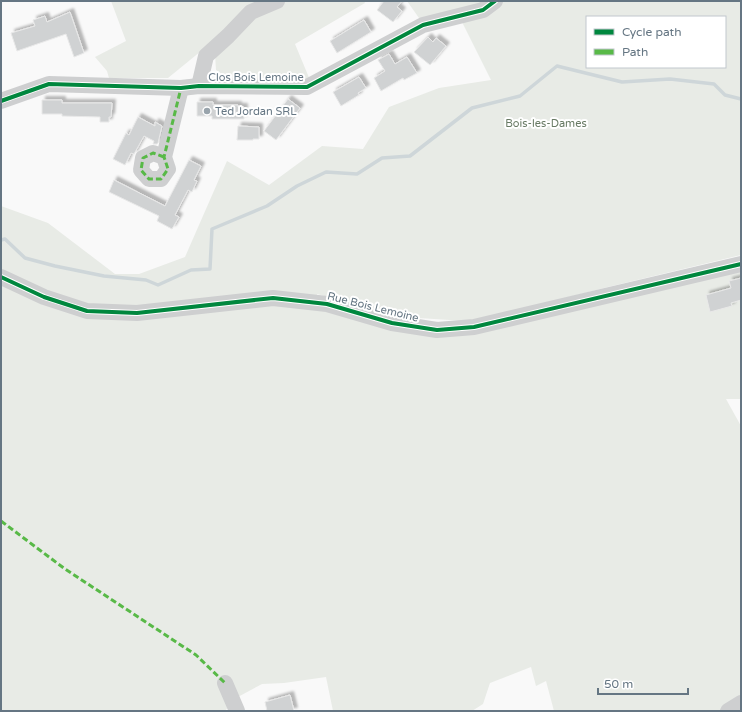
<svg xmlns="http://www.w3.org/2000/svg" width="742" height="712" font-family="'Varela Round',sans-serif">
<style>
.green{fill:#e8ebe6;fill-rule:evenodd}
.lines{fill:none;stroke-linecap:round;stroke-linejoin:round}
.stream{stroke:#ced6d9;stroke-width:3.5}
.building{fill:#d0d2d3;stroke:#e8e8e8;filter:url(#shadow)}
.minor{stroke:#cecfd0;stroke-width:16}
.quiet{stroke:#58b947;stroke-width:3;stroke-dasharray:6 3;stroke-linecap:butt}
.cycleway-casing{stroke:#fff;stroke-width:6}
.cycleway{stroke:#00873e;stroke-width:4}
.poi-dot{fill:#99a4ac;stroke:#fff;stroke-width:1.5}
.labels{text-anchor:middle;dominant-baseline:central;stroke-width:4;stroke-linejoin:round;paint-order:stroke}
.street-label{font-size:11px;fill:#657683;stroke:#fff}
.poi-label{font-size:11px;fill:#657683;stroke:#fff;text-anchor:start}
.park-label{font-size:11px;fill:#687a64;stroke:#fff}
</style>
<defs>
<filter id="shadow"><feDropShadow dx="3.5" dy="-3.5" stdDeviation="1" flood-color="#0004"/></filter>
</defs>
<rect width="100%" height="100%" fill="#f9f9f9"/>
<g class="green">
<path d="M 111,1 L 364,1 L 365,3 L 295,44 L 310,80 L 235,83 L 216,70 L 215,54 L 217,38 L 168,78 L 109,78 L 107,71 L 95,57 L 126,41 Z"/>
<path d="M 407,1 L 485,1 L 476,7 L 419,18 Z"/>
<path d="M 493,1 L 741,1 L 741,255 L 608,287 L 502,314 L 465,321 L 403,317 L 317,294 L 316,309 L 435,336 L 741,268 L 741,399 L 726,399 L 741,426 L 741,699 L 721,711 L 554,711 L 546,681 L 536,686 L 531,667 L 490,683 L 483,704 L 472,711 L 333,711 L 326,677 L 284,683 L 262,684 L 236,698 L 225,711 L 1,711 L 1,206 L 48,223 L 115,274 L 139,274 L 185,257 L 227,161 L 269,185 L 322,146 L 363,149 L 389,107 L 439,88 L 491,80 L 462,22 ZM 587,17 L 725,17 L 725,67 L 587,67 Z"/>
</g>
<g class="lines">
<path class="stream" d="M 1,240 L 5,239 L 25,258 L 55,266 L 104,276 L 146,280 L 158,285 L 191,270 L 210,269 L 212,229 L 267,206 L 297,186 L 326,172 L 357,174 L 382,158 L 410,156 L 472,108 L 520,96 L 557,66 L 622,82 L 670,79 L 714,84 L 725,95 L 741,99"/>
</g>
<g class="building">
<path d="M 384,1 L 402,1 L 397,7 L 402,11 L 393,22 L 377,10 Z"/>
<path d="M 70,12 L 84,53 L 74,57 L 66,34 L 17,51 L 11,33 L 35,26 L 33,20 L 45,16 L 47,22 Z"/>
<path d="M 364,20 L 371,32 L 337,53 L 330,41 Z"/>
<path d="M 428,37 L 433,42 L 436,38 L 446,46 L 430,65 L 414,52 Z"/>
<path d="M 389,54 L 395,64 L 407,57 L 417,73 L 404,80 L 403,78 L 381,91 L 374,78 L 385,71 L 378,60 Z"/>
<path d="M 359,77 L 366,88 L 358,93 L 359,95 L 341,106 L 333,92 Z"/>
<path d="M 288,99 L 300,108 L 276,140 L 264,131 Z"/>
<path d="M 42,100 L 62,100 L 62,103 L 112,103 L 111,117 L 109,117 L 109,122 L 100,122 L 100,117 L 62,116 L 62,114 L 42,114 Z"/>
<path d="M 197,102 L 213,102 L 213,105 L 238,105 L 238,107 L 244,107 L 244,119 L 212,119 L 212,116 L 197,116 Z"/>
<path d="M 138,117 L 155,126 L 155,122 L 162,126 L 158,143 L 157,144 L 153,144 L 154,141 L 144,136 L 134,154 L 131,153 L 125,165 L 113,159 L 126,133 L 129,135 Z"/>
<path d="M 238,126 L 259,127 L 259,139 L 253,139 L 253,140 L 237,140 Z"/>
<path d="M 189,160 L 201,166 L 194,180 L 197,181 L 192,192 L 188,190 L 175,215 L 179,217 L 172,229 L 157,221 L 159,216 L 109,192 L 114,180 L 165,206 Z"/>
<path d="M 741,278 L 741,300 L 731,303 L 732,306 L 710,312 L 706,295 L 731,288 L 729,281 Z"/>
<path d="M 290,695 L 294,711 L 267,711 L 265,702 Z"/>
</g>
<g class="lines">
<g class="minor">
<path d="M 199,86 L 206,56 L 228,36 L 251,12 L 277,1"/>
<path d="M 1,101 L 49,84 L 181,88 L 199,86 L 307,87 L 423,25 L 483,10 L 495,1"/>
<path d="M 164,157 L 153,153 L 143,158 L 141,170 L 149,179 L 161,179 L 168,169 L 164,157 L 181,88"/>
<path d="M 1,277 L 44,297 L 87,311 L 137,313 L 273,298 L 327,304 L 392,323 L 437,330 L 474,327 L 741,264"/>
<path d="M 225,683 L 237,711"/>
<path d="M 728,711 L 741,703"/>
</g>
<g class="quiet">
<path d="M 164,157 L 153,153 L 143,158 L 141,170 L 149,179 L 161,179 L 168,169 L 164,157 L 181,88"/>
<path d="M 1,521 L 65,569 L 196,655 L 225,683"/>
</g>
<defs>
<g id="cycleway">
<path d="M 1,101 L 49,84 L 181,88 L 199,86 L 307,87 L 423,25 L 483,10 L 495,1"/>
<path d="M 1,277 L 44,297 L 87,311 L 137,313 L 273,298 L 327,304 L 392,323 L 437,330 L 474,327 L 741,264"/>
</g>
</defs>
<use href="#cycleway" class="cycleway-casing"/>
<use href="#cycleway" class="cycleway"/>
</g>
<circle class="poi-dot" cx="207" cy="111" r="4"/>
<g class="labels">
<g class="street-label">
<text x="256" y="77">Clos Bois Lemoine</text>
<text transform="translate(373 307) rotate(14)">Rue Bois Lemoine</text>
</g>
<g class="poi-label">
<text x="215" y="111">Ted Jordan SRL</text>
</g>
<g class="park-label">
<text x="546" y="123">Bois-les-Dames</text>
</g>
</g>
<rect width="742" height="712" fill="none" stroke="#657683" stroke-width="4"/>
<rect x="586" y="16" width="140" height="52" fill="#ffffff" stroke="#c1c8cd"/>
<rect x="594" y="29" width="20" height="6" fill="#00873e" stroke="#c1c8cd"/>
<text x="622" y="36" font-size="12" fill="#657683">Cycle path</text>
<rect x="594" y="49" width="20" height="6" fill="#58b947" stroke="#c1c8cd"/>
<text x="622" y="56" font-size="12" fill="#657683">Path</text>
<path d="M598 688v6h90v-6" fill="none" stroke="#657683" stroke-width="2"/>
<text x="604" y="688" font-size="12" fill="#657683" stroke="#ffffff" stroke-width="3" paint-order="stroke">50 m</text>
</svg>
